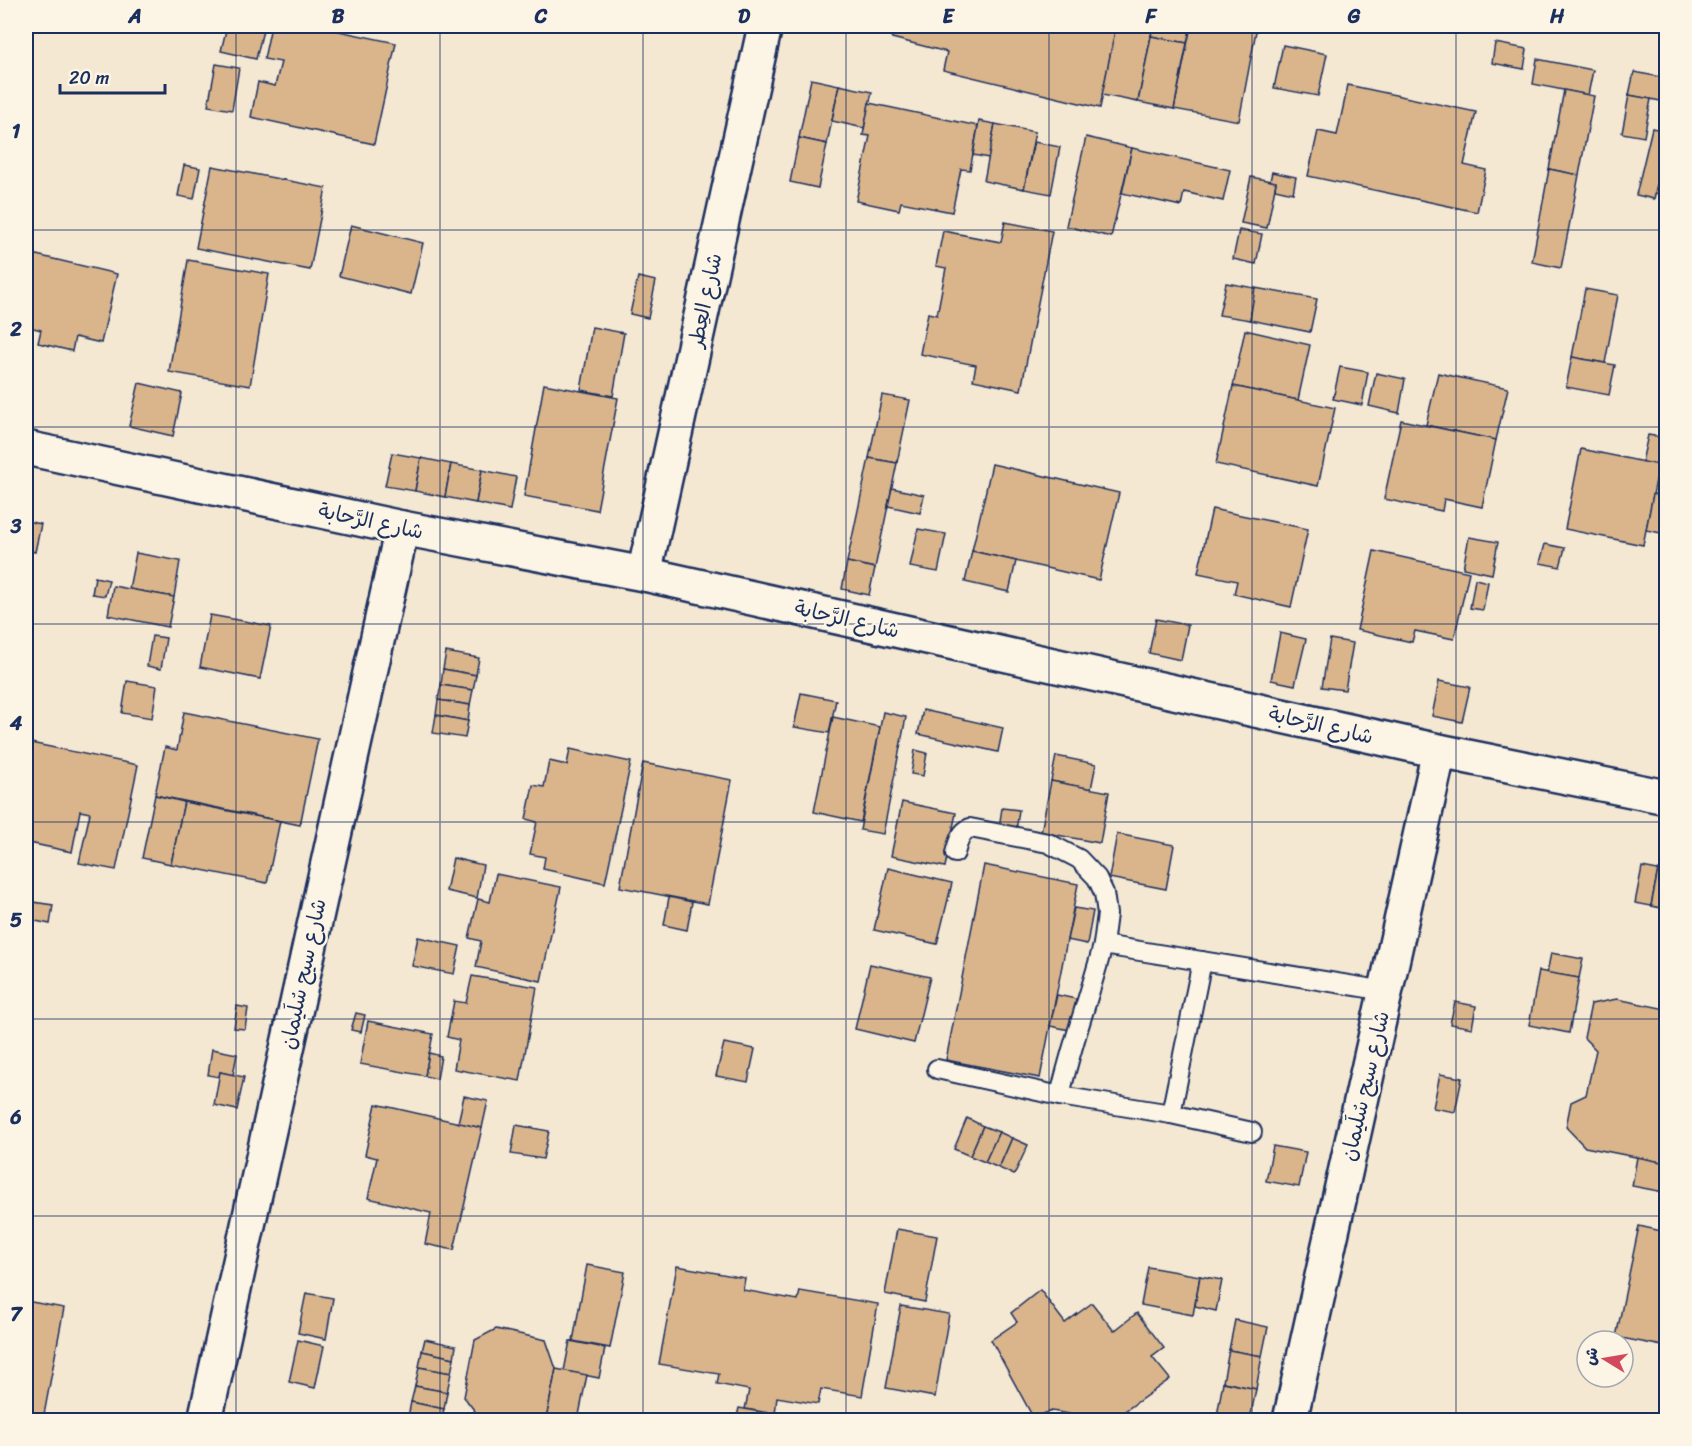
<svg xmlns="http://www.w3.org/2000/svg" width="1692" height="1446" font-family="Sriracha,'Playpen Sans Arabic',sans-serif">
<style>
.building{fill:#dab58b;stroke:#1b2f5e;stroke-width:1.5}
.lines{fill:none;stroke-linecap:round;stroke-linejoin:round}
.service-casing{stroke:#1b2f5e;stroke-width:22}
.minor-casing{stroke:#1b2f5e;stroke-width:38}
.service{stroke:#fcf5e5;stroke-width:18}
.minor{stroke:#fcf5e5;stroke-width:33}
.grid{fill:none;stroke:#1b2f5e;stroke-width:1.5;stroke-opacity:0.55}
.labels{text-anchor:middle;dominant-baseline:central;stroke-width:5;stroke-linejoin:round;paint-order:stroke}
.street-label{font-size:21px;fill:#1b2f5e;stroke:#fcf5e5}
.neatline{fill:none;stroke:#1b2f5e;stroke-width:2}
.grid-label{font-size:20px;text-anchor:middle;font-weight:bold;fill:#1b2f5e}
</style>
<rect width="100%" height="100%" fill="#f5e8d3"/>
<filter id="ink" filterUnits="userSpaceOnUse"><feTurbulence type="fractalNoise" baseFrequency=".0167" numOctaves="2"/><feDisplacementMap in="SourceGraphic" scale="12" xChannelSelector="R" yChannelSelector="G"/><feConvolveMatrix kernelMatrix="1 2 1 2 8 2 1 2 1" color-interpolation-filters="sRGB"/></filter>
<g filter="url(#ink)">
<g class="building">
<path d="M 227,26 L 264,26 L 256,59 L 221,51 Z"/>
<path d="M 271,26 L 315,26 L 396,43 L 374,144 L 251,117 L 258,82 L 275,86 L 281,62 L 264,59 Z"/>
<path d="M 884,26 L 1116,26 L 1100,108 L 943,70 L 947,52 L 892,38 Z"/>
<path d="M 1116,26 L 1153,26 L 1138,102 L 1102,95 Z"/>
<path d="M 1153,26 L 1191,26 L 1187,43 L 1151,36 Z"/>
<path d="M 1191,26 L 1257,26 L 1239,121 L 1174,109 Z"/>
<path d="M 1151,36 L 1187,43 L 1174,109 L 1138,102 Z"/>
<path d="M 1495,43 L 1527,49 L 1524,69 L 1492,63 Z"/>
<path d="M 1283,45 L 1327,54 L 1318,96 L 1274,88 Z"/>
<path d="M 1537,59 L 1593,70 L 1588,95 L 1533,84 Z"/>
<path d="M 216,64 L 239,68 L 232,110 L 208,106 Z"/>
<path d="M 1634,72 L 1666,78 L 1666,102 L 1629,95 Z"/>
<path d="M 811,79 L 839,85 L 827,144 L 799,138 Z"/>
<path d="M 839,85 L 872,92 L 864,128 L 832,121 Z"/>
<path d="M 1348,85 L 1476,112 L 1464,165 L 1486,170 L 1477,212 L 1308,176 L 1318,131 L 1337,135 Z"/>
<path d="M 1564,90 L 1594,96 L 1579,175 L 1549,169 Z"/>
<path d="M 1629,95 L 1651,99 L 1644,137 L 1622,133 Z"/>
<path d="M 869,103 L 978,126 L 970,170 L 961,169 L 952,212 L 901,202 L 899,210 L 856,201 L 870,136 L 863,135 Z"/>
<path d="M 979,121 L 995,124 L 989,158 L 973,155 Z"/>
<path d="M 995,124 L 1035,132 L 1024,189 L 984,181 Z"/>
<path d="M 1652,128 L 1666,131 L 1666,145 L 1654,199 L 1636,195 Z"/>
<path d="M 1086,137 L 1132,148 L 1111,237 L 1066,226 Z"/>
<path d="M 799,138 L 827,144 L 818,188 L 790,182 Z"/>
<path d="M 1034,142 L 1060,147 L 1051,194 L 1024,189 Z"/>
<path d="M 1666,145 L 1666,195 L 1655,193 Z"/>
<path d="M 1132,148 L 1230,170 L 1223,201 L 1184,192 L 1181,206 L 1122,193 Z"/>
<path d="M 184,165 L 200,168 L 194,199 L 178,196 Z"/>
<path d="M 212,166 L 326,188 L 310,270 L 196,248 Z"/>
<path d="M 1549,169 L 1579,175 L 1561,268 L 1532,262 Z"/>
<path d="M 1272,172 L 1296,177 L 1293,193 L 1275,189 L 1276,182 L 1270,181 Z"/>
<path d="M 1251,177 L 1276,182 L 1267,228 L 1241,223 Z"/>
<path d="M 1005,222 L 1052,231 L 1021,390 L 973,380 L 976,365 L 920,354 L 928,313 L 937,315 L 946,268 L 936,266 L 943,231 L 1001,242 Z"/>
<path d="M 351,225 L 423,243 L 411,294 L 339,276 Z"/>
<path d="M 1239,230 L 1262,234 L 1256,264 L 1233,259 Z"/>
<path d="M 28,253 L 117,274 L 101,343 L 75,337 L 72,351 L 38,343 L 41,330 L 26,326 L 26,262 Z"/>
<path d="M 188,260 L 269,274 L 250,386 L 169,372 Z"/>
<path d="M 638,277 L 656,281 L 648,318 L 630,314 Z"/>
<path d="M 1226,283 L 1255,288 L 1250,320 L 1219,315 Z"/>
<path d="M 1255,288 L 1317,299 L 1310,332 L 1250,320 Z"/>
<path d="M 1585,289 L 1618,295 L 1605,363 L 1572,357 Z"/>
<path d="M 592,327 L 624,333 L 613,396 L 581,390 Z"/>
<path d="M 1245,330 L 1310,345 L 1298,400 L 1233,386 Z"/>
<path d="M 1572,357 L 1615,365 L 1609,395 L 1566,387 Z"/>
<path d="M 1340,367 L 1368,372 L 1362,405 L 1333,399 Z"/>
<path d="M 1376,373 L 1405,379 L 1399,413 L 1369,406 Z"/>
<path d="M 1438,373 L 1508,388 L 1496,440 L 1426,425 Z"/>
<path d="M 139,383 L 182,393 L 173,436 L 129,426 Z"/>
<path d="M 544,384 L 618,398 L 597,510 L 524,496 Z"/>
<path d="M 1233,386 L 1335,408 L 1318,486 L 1216,464 Z"/>
<path d="M 882,395 L 910,400 L 897,463 L 869,458 Z"/>
<path d="M 1401,420 L 1496,440 L 1482,507 L 1444,499 L 1442,511 L 1384,499 Z"/>
<path d="M 1648,435 L 1666,438 L 1666,466 L 1642,462 Z"/>
<path d="M 1581,449 L 1659,465 L 1643,545 L 1565,529 Z"/>
<path d="M 392,453 L 421,458 L 415,491 L 385,486 Z"/>
<path d="M 421,458 L 451,464 L 445,497 L 415,491 Z"/>
<path d="M 869,458 L 897,463 L 875,568 L 847,562 Z"/>
<path d="M 451,464 L 482,470 L 476,503 L 445,497 Z"/>
<path d="M 992,464 L 1119,493 L 1099,580 L 972,551 Z"/>
<path d="M 482,470 L 516,477 L 510,510 L 476,503 Z"/>
<path d="M 892,488 L 924,495 L 920,513 L 888,506 Z"/>
<path d="M 1653,494 L 1666,497 L 1666,534 L 1646,530 Z"/>
<path d="M 1212,509 L 1308,529 L 1291,607 L 1234,594 L 1237,581 L 1198,573 Z"/>
<path d="M 26,521 L 41,524 L 35,552 L 26,550 Z"/>
<path d="M 918,529 L 946,534 L 938,572 L 910,567 Z"/>
<path d="M 1469,537 L 1498,542 L 1492,574 L 1463,568 Z"/>
<path d="M 1545,544 L 1565,548 L 1560,567 L 1540,563 Z"/>
<path d="M 972,551 L 1016,561 L 1009,592 L 965,582 Z"/>
<path d="M 1374,551 L 1469,572 L 1454,639 L 1415,631 L 1412,642 L 1357,630 Z"/>
<path d="M 136,553 L 180,561 L 174,597 L 129,589 Z"/>
<path d="M 847,562 L 875,568 L 869,595 L 842,589 Z"/>
<path d="M 95,577 L 109,580 L 105,596 L 92,594 Z"/>
<path d="M 1475,579 L 1488,582 L 1483,610 L 1470,608 Z"/>
<path d="M 113,586 L 174,597 L 168,627 L 108,615 Z"/>
<path d="M 210,615 L 271,626 L 260,679 L 200,667 Z"/>
<path d="M 1156,619 L 1188,625 L 1181,660 L 1149,653 Z"/>
<path d="M 1280,633 L 1306,639 L 1295,685 L 1271,680 Z"/>
<path d="M 152,636 L 166,638 L 161,669 L 147,666 Z"/>
<path d="M 1330,639 L 1353,643 L 1345,690 L 1322,687 Z"/>
<path d="M 446,652 L 479,658 L 476,675 L 443,669 Z"/>
<path d="M 443,669 L 476,675 L 473,690 L 441,685 Z"/>
<path d="M 127,681 L 157,686 L 152,718 L 122,713 Z"/>
<path d="M 1439,681 L 1470,687 L 1462,722 L 1432,716 Z"/>
<path d="M 441,685 L 473,690 L 470,705 L 438,700 Z"/>
<path d="M 801,693 L 836,700 L 829,733 L 794,727 Z"/>
<path d="M 438,700 L 470,705 L 468,721 L 436,715 Z"/>
<path d="M 923,710 L 1003,728 L 998,752 L 918,734 Z"/>
<path d="M 184,712 L 318,739 L 300,825 L 155,795 L 165,747 L 177,750 Z"/>
<path d="M 883,712 L 906,717 L 883,834 L 860,830 Z"/>
<path d="M 436,715 L 468,721 L 465,738 L 433,733 Z"/>
<path d="M 833,717 L 880,727 L 861,822 L 814,812 Z"/>
<path d="M 26,742 L 138,765 L 116,870 L 79,863 L 90,813 L 80,811 L 72,852 L 29,843 L 26,861 Z"/>
<path d="M 570,749 L 631,762 L 605,883 L 543,869 L 545,857 L 530,854 L 537,822 L 526,819 L 533,785 L 544,787 L 549,761 L 567,765 Z"/>
<path d="M 915,750 L 927,753 L 923,776 L 911,774 Z"/>
<path d="M 1056,756 L 1096,764 L 1091,789 L 1051,781 Z"/>
<path d="M 643,763 L 732,780 L 708,904 L 620,887 Z"/>
<path d="M 1051,781 L 1109,792 L 1100,843 L 1041,832 Z"/>
<path d="M 155,795 L 184,802 L 171,864 L 142,858 Z"/>
<path d="M 184,802 L 280,821 L 267,883 L 171,864 Z"/>
<path d="M 902,802 L 956,813 L 945,867 L 891,856 Z"/>
<path d="M 1002,808 L 1019,810 L 1016,831 L 999,828 Z"/>
<path d="M 1117,834 L 1174,845 L 1166,889 L 1109,878 Z"/>
<path d="M 453,858 L 483,865 L 477,898 L 446,891 Z"/>
<path d="M 984,865 L 1078,884 L 1040,1078 L 946,1060 Z"/>
<path d="M 1642,867 L 1658,870 L 1651,906 L 1635,903 Z"/>
<path d="M 888,868 L 952,883 L 937,944 L 874,930 Z"/>
<path d="M 1658,870 L 1666,871 L 1666,909 L 1651,906 Z"/>
<path d="M 496,874 L 561,887 L 541,981 L 476,967 L 481,941 L 469,938 L 478,899 L 490,902 Z"/>
<path d="M 669,897 L 692,902 L 687,930 L 664,925 Z"/>
<path d="M 26,901 L 53,905 L 50,924 L 26,919 Z"/>
<path d="M 1074,908 L 1093,911 L 1087,944 L 1067,940 Z"/>
<path d="M 418,937 L 460,946 L 454,974 L 412,966 Z"/>
<path d="M 1551,953 L 1583,959 L 1579,978 L 1547,973 Z"/>
<path d="M 870,964 L 930,977 L 914,1043 L 855,1029 Z"/>
<path d="M 1539,971 L 1579,978 L 1569,1033 L 1529,1025 Z"/>
<path d="M 472,976 L 537,987 L 520,1081 L 454,1069 L 459,1040 L 447,1037 L 454,1001 L 466,1003 Z"/>
<path d="M 1057,995 L 1076,999 L 1070,1030 L 1050,1026 Z"/>
<path d="M 1617,999 L 1666,1009 L 1666,1163 L 1585,1147 L 1566,1127 L 1571,1102 L 1586,1095 L 1596,1050 L 1584,1038 L 1591,1004 Z"/>
<path d="M 1455,1002 L 1476,1006 L 1472,1028 L 1450,1024 Z"/>
<path d="M 237,1006 L 248,1008 L 245,1029 L 234,1028 Z"/>
<path d="M 356,1013 L 365,1015 L 361,1032 L 351,1030 Z"/>
<path d="M 368,1021 L 433,1034 L 425,1076 L 360,1064 Z"/>
<path d="M 724,1043 L 755,1049 L 748,1082 L 716,1076 Z"/>
<path d="M 212,1049 L 237,1054 L 233,1075 L 220,1072 L 219,1077 L 208,1075 Z"/>
<path d="M 429,1053 L 441,1056 L 437,1079 L 425,1076 Z"/>
<path d="M 220,1072 L 244,1077 L 237,1110 L 214,1105 Z"/>
<path d="M 1440,1074 L 1462,1078 L 1455,1112 L 1433,1108 Z"/>
<path d="M 464,1096 L 488,1101 L 482,1128 L 458,1123 Z"/>
<path d="M 376,1104 L 482,1128 L 454,1250 L 425,1244 L 431,1213 L 368,1198 L 377,1158 L 365,1155 Z"/>
<path d="M 967,1118 L 983,1126 L 970,1156 L 954,1149 Z"/>
<path d="M 516,1125 L 549,1131 L 543,1159 L 511,1154 Z"/>
<path d="M 983,1126 L 999,1132 L 985,1162 L 970,1156 Z"/>
<path d="M 999,1132 L 1012,1138 L 999,1168 L 985,1162 Z"/>
<path d="M 1012,1138 L 1028,1145 L 1014,1175 L 999,1168 Z"/>
<path d="M 1273,1146 L 1306,1152 L 1299,1187 L 1266,1181 Z"/>
<path d="M 1637,1157 L 1666,1163 L 1664,1192 L 1632,1186 Z"/>
<path d="M 1639,1226 L 1666,1232 L 1666,1329 L 1663,1346 L 1616,1337 Z"/>
<path d="M 897,1229 L 937,1236 L 925,1302 L 885,1294 Z"/>
<path d="M 587,1265 L 625,1272 L 610,1348 L 573,1341 Z"/>
<path d="M 677,1266 L 745,1278 L 743,1290 L 798,1300 L 800,1291 L 878,1304 L 862,1396 L 821,1389 L 818,1404 L 777,1397 L 775,1414 L 745,1409 L 749,1390 L 717,1384 L 719,1374 L 659,1364 Z"/>
<path d="M 1148,1267 L 1200,1276 L 1193,1315 L 1141,1305 Z"/>
<path d="M 1200,1276 L 1222,1280 L 1216,1311 L 1195,1306 Z"/>
<path d="M 1040,1290 L 1065,1323 L 1092,1303 L 1114,1331 L 1137,1313 L 1164,1348 L 1152,1357 L 1170,1379 L 1112,1420 L 1089,1420 L 1087,1417 L 1052,1411 L 1033,1417 L 991,1340 L 1017,1322 L 1011,1313 Z"/>
<path d="M 306,1293 L 333,1298 L 326,1339 L 298,1333 Z"/>
<path d="M 26,1301 L 64,1308 L 43,1420 L 26,1420 Z"/>
<path d="M 901,1306 L 949,1314 L 935,1397 L 886,1388 Z"/>
<path d="M 1235,1320 L 1268,1327 L 1262,1356 L 1229,1350 Z"/>
<path d="M 496,1329 L 546,1340 L 556,1369 L 546,1420 L 487,1420 L 481,1419 L 464,1397 L 475,1340 Z"/>
<path d="M 425,1339 L 456,1346 L 454,1358 L 422,1351 Z"/>
<path d="M 298,1340 L 324,1346 L 315,1388 L 289,1382 Z"/>
<path d="M 570,1341 L 605,1348 L 599,1378 L 564,1371 Z"/>
<path d="M 1229,1350 L 1262,1356 L 1256,1389 L 1223,1382 Z"/>
<path d="M 422,1351 L 454,1358 L 451,1373 L 419,1367 Z"/>
<path d="M 419,1367 L 451,1373 L 447,1392 L 415,1386 Z"/>
<path d="M 556,1369 L 587,1375 L 578,1420 L 546,1420 Z"/>
<path d="M 1223,1382 L 1256,1389 L 1250,1420 L 1217,1416 Z"/>
<path d="M 415,1386 L 447,1392 L 444,1409 L 411,1402 Z"/>
<path d="M 411,1402 L 444,1409 L 441,1420 L 423,1420 L 408,1417 Z"/>
<path d="M 739,1408 L 761,1412 L 759,1420 L 736,1420 Z"/>
</g>
<g class="lines">
<defs>
<g id="service">
<path d="M 955,853 C 958,843 960,832 970,828 L 1048,843 L 1079,859 L 1097,878 L 1104,893 L 1107,914 L 1103,945 L 1386,991"/>
<path d="M 937,1069 L 1060,1096 C 1071,1045 1090,996 1103,945"/>
<path d="M 1060,1096 L 1171,1114 L 1252,1132"/>
<path d="M 1171,1114 L 1202,961"/>
</g>
<g id="minor">
<path d="M 26,448 L 402,528 L 644,574 L 1439,751 L 1666,797"/>
<path d="M 644,574 L 765,26"/>
<path d="M 205,1420 L 402,528"/>
<path d="M 1290,1420 L 1439,751"/>
</g>
</defs>
<use href="#service" class="service-casing"/>
<use href="#minor" class="minor-casing"/>
<use href="#service" class="service"/>
<use href="#minor" class="minor"/>
</g>
</g>
<path class="grid" d="M 236,26 L 236,1420M 440,26 L 440,1420M 643,26 L 643,1420M 846,26 L 846,1420M 1049,26 L 1049,1420M 1252,26 L 1252,1420M 1456,26 L 1456,1420M 26,230 L 1666,230M 26,427 L 1666,427M 26,624 L 1666,624M 26,822 L 1666,822M 26,1019 L 1666,1019M 26,1216 L 1666,1216"/>
<g class="labels">
<g class="street-label">
<text transform="translate(705 300) rotate(-78)">شارع العِطر</text>
<text transform="translate(371 521) rotate(12)">شارع الرَّحابة</text>
<text transform="translate(847 619) rotate(13)">شارع الرَّحابة</text>
<text transform="translate(1321 725) rotate(13)">شارع الرَّحابة</text>
<text transform="translate(303 974) rotate(-78)">شارع سيح سُلَيمان</text>
<text transform="translate(1365 1086) rotate(-77)">شارع سيح سُلَيمان</text>
</g>
</g>
<rect width="1692" height="1446" fill="none" stroke="#fcf5e5" stroke-width="66"/>
<g transform="translate(1605 1359) rotate(281)"><circle r="28" fill="#fcf5e5" stroke="#a2a6af" stroke-width="1.5"/>
<path d="M0-4.5L10 22L0 15L-10 22Z" fill="#d1495b"/>
<text y="-9" font-size="16" font-weight="bold" text-anchor="middle" fill="#1b2f5e">ش</text>
</g>
<path d="M60 84v9h105v-9" fill="none" stroke="#1b2f5e" stroke-width="3"/>
<text x="69" y="84" font-size="18" fill="#1b2f5e" stroke="#fcf5e5" stroke-width="4.5" paint-order="stroke">20 m</text>
<rect x="33" y="33" width="1626" height="1380" class="neatline"/>
<g class="grid-label">
<text x="135" y="23">A</text>
<text x="338" y="23">B</text>
<text x="541" y="23">C</text>
<text x="744" y="23">D</text>
<text x="948" y="23">E</text>
<text x="1151" y="23">F</text>
<text x="1354" y="23">G</text>
<text x="1557" y="23">H</text>
<text x="16" y="138">1</text>
<text x="16" y="336">2</text>
<text x="16" y="533">3</text>
<text x="16" y="730">4</text>
<text x="16" y="927">5</text>
<text x="16" y="1124">6</text>
<text x="16" y="1321">7</text>
</g>
</svg>
